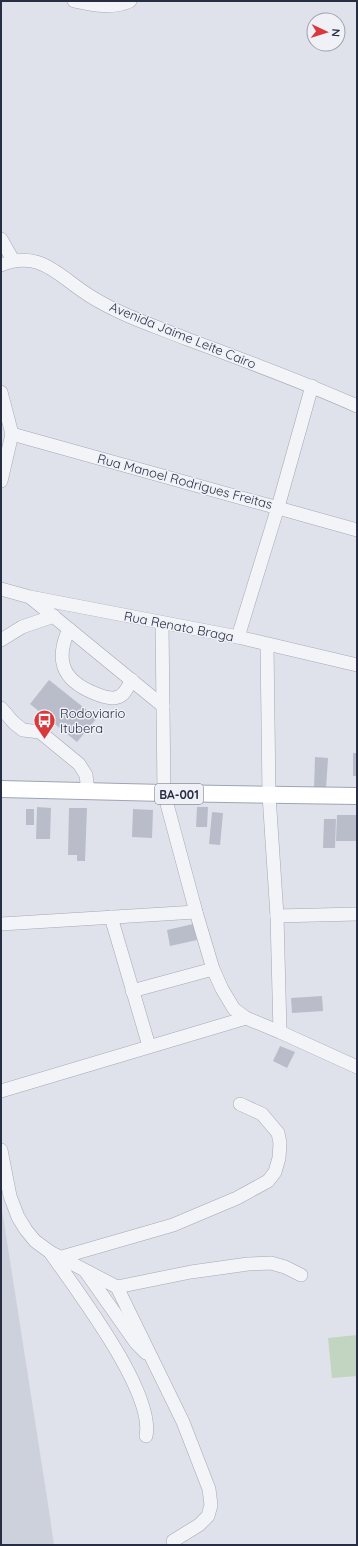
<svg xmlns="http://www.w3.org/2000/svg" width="358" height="1546" font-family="Quicksand,sans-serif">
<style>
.built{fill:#cdd1dc}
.green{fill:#c2d5c0}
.building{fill:#b9bdca}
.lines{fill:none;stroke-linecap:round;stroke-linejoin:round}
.minor-casing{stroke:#a4a8b5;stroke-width:14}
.major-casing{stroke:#9ea4b7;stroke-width:18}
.minor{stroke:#f2f4f8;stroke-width:13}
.major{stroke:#fff;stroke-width:16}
.labels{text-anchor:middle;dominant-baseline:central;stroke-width:3;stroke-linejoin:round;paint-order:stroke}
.shield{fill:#eff1f7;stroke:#636879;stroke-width:1}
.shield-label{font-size:12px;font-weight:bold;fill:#272d43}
.street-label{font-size:13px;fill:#272d43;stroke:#eff1f7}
.poi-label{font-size:13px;fill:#272d43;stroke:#eff1f7;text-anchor:start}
</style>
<rect width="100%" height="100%" fill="#dfe2ea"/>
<path class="built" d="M 1,1203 L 50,1517 L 54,1545 L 1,1545 Z"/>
<path class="green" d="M 357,1335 L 357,1376 L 332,1378 L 328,1338 Z"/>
<g class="building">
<path d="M 49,680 L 97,718 L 77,742 L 30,704 Z"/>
<rect x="353" y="753" width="4" height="23"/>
<path d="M 315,757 L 328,758 L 326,789 L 314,789 Z"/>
<path d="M 37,807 L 51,808 L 50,839 L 36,839 Z"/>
<path d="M 197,807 L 208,807 L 207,827 L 196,827 Z"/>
<path d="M 69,808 L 87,808 L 85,861 L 77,861 L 77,855 L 68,855 Z"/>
<rect x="26" y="809" width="8" height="16"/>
<path d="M 133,809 L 153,810 L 152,838 L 132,837 Z"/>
<path d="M 212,812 L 223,813 L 220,845 L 209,844 Z"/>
<path d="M 337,815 L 357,815 L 357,841 L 336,841 Z"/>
<path d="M 324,819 L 336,819 L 335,848 L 323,848 Z"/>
<path d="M 193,924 L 197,940 L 170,946 L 167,930 Z"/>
<path d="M 322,996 L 323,1011 L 292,1013 L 291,998 Z"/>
<path d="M 280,1046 L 295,1052 L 287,1068 L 273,1061 Z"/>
</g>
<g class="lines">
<defs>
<g id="minor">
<path d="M 74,1 C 92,5 113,9 130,1"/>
<path d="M 1,239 L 13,260"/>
<path d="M 1,265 C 41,249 59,277 90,296 C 120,315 155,326 187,339 C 244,360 301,381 357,406"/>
<path d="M 1,392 L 12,434 L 1,481"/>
<path d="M 12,434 L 357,530"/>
<path d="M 1,589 L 30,597 L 238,637 L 357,665"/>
<path d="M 31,598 L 163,706"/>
<path d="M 162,623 L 164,793 L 196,912 L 213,969 L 222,989 L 234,1009 L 246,1018 L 280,1032 L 357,1067"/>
<path d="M 69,629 C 55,660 62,680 94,693 C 101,696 111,700 118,697 C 125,695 128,686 132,680"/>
<path d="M 238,637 L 278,507 L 312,386"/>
<path d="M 1,640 L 22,627 L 54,616"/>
<path d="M 267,645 L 269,795 L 277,916 L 280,1032"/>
<path d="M 1,708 L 14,723 L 23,730 L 40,732 L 79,764 L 86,775 L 88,791"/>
<path d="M 277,916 L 357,914"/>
<path d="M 111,917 L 149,1046"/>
<path d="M 1,924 L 196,912"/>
<path d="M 132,991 L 213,969"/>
<path d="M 1,1091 L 246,1018"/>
<path d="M 1,1150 L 10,1196 L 18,1217 L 26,1230 L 35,1241 L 50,1252 L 117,1287 L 183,1422 L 209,1489 L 211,1505 L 208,1516 L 199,1525 L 173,1541"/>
<path d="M 50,1252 C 76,1290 155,1392 146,1436"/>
<path d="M 62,1257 L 173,1225 L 237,1198 L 268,1181 L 275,1172 L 279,1158 L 280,1143 L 278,1133 L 262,1114 L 240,1104"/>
<path d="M 86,1272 L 136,1343 L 146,1353"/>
<path d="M 117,1287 L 191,1272 L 248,1264 L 271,1263 L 285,1267 L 301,1275"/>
</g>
<path id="major" d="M 1,789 L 164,793 L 357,796"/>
</defs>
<use href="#minor" class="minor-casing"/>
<use href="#major" class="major-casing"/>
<use href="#minor" class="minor"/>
<use href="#major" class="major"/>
</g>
<defs>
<symbol id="bus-pin" viewBox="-11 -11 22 30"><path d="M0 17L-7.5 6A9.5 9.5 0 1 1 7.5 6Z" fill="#da393c" stroke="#eff1f7"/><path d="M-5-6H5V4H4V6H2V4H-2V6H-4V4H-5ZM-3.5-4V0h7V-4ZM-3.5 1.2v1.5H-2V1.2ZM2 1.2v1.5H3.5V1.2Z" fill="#fff"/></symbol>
</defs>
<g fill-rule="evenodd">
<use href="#bus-pin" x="32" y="708" width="25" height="34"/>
</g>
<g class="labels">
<rect class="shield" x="155" y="784" width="48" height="20" rx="3"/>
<g class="shield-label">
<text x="179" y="794">BA-001</text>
</g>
<g class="street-label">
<text transform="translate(183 335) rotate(22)">Avenida Jaime Leite Cairo</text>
<text transform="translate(185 481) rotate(15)">Rua Manoel Rodrigues Freitas</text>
<text transform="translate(179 626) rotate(11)">Rua Renato Braga</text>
</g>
<g class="poi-label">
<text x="60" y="713">Rodoviario<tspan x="60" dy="15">Itubera</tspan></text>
</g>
</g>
<rect width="358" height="1546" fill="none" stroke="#272d43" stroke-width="4"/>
<g transform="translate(326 32) rotate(94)"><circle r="19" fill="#eff1f7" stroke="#9fa3af"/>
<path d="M0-3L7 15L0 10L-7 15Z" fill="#da393c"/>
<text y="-6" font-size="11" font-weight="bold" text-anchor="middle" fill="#272d43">N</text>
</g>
</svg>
